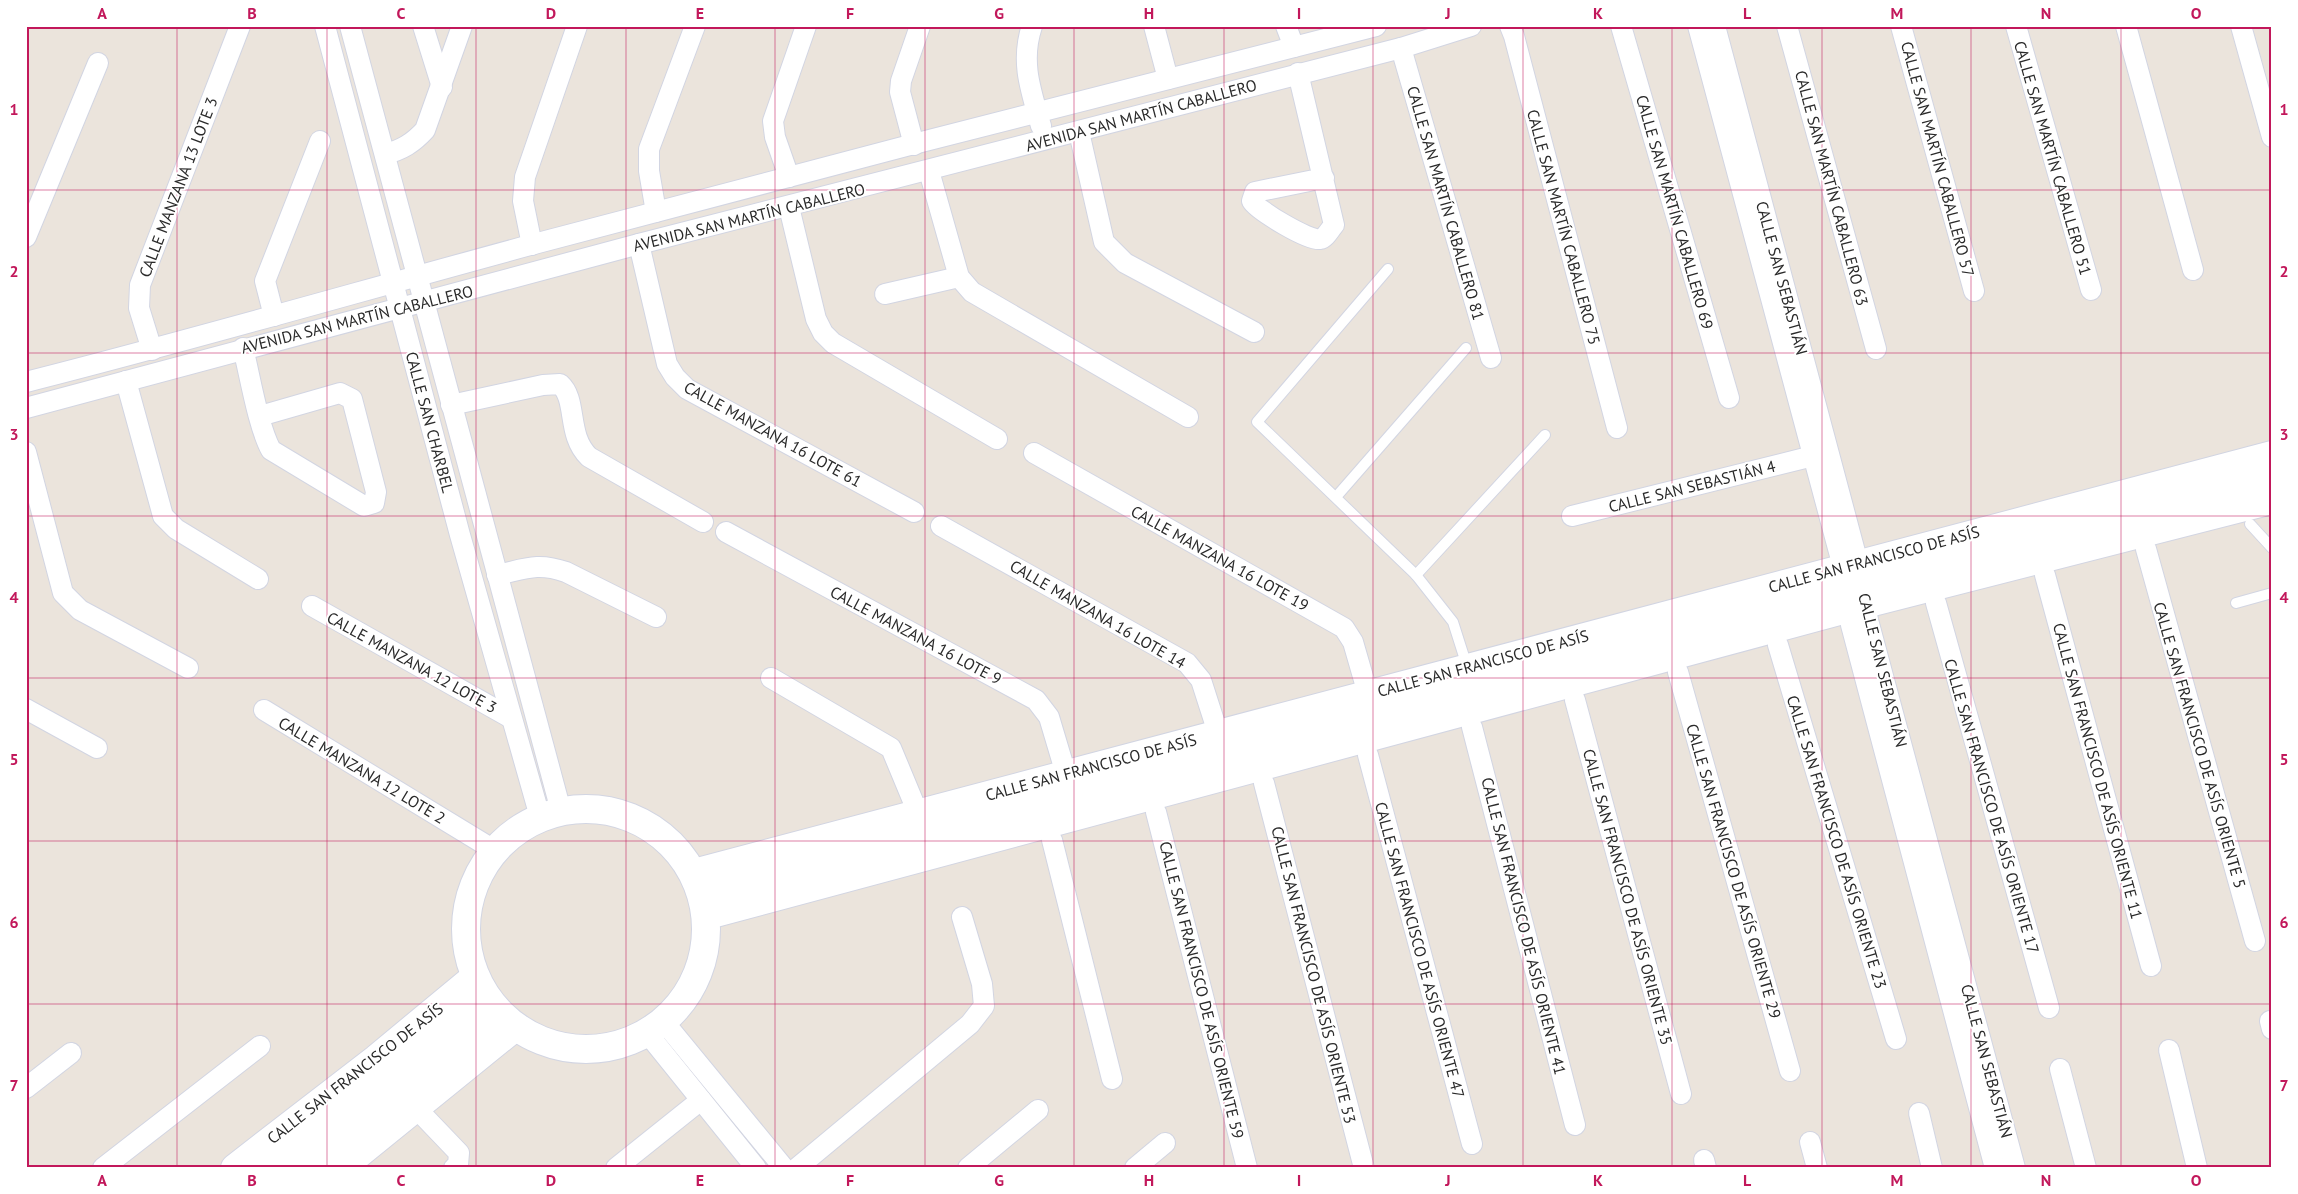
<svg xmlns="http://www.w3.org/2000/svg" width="2298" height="1194" font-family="'PT Sans',sans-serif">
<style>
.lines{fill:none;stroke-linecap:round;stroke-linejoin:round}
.lane-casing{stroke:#d2d5e2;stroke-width:12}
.street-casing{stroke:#d2d5e2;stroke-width:22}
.secondary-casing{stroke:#d2d5e2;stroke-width:30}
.lane{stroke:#fff;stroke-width:10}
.street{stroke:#fff;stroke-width:20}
.secondary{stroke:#fff;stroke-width:28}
.grid{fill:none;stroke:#c2185b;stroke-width:1;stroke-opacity:0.55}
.labels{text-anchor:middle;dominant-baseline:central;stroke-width:4;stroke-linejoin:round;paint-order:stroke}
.street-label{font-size:16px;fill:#2a2a2a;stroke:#fff}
.neatline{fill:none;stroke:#c2185b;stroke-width:2}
.grid-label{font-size:16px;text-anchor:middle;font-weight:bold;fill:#c2185b}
</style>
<rect width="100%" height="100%" fill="#ebe4dc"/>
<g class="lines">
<defs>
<g id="lane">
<path d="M 1388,269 L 1257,422 L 1416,575 L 1453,622 L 1467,666"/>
<path d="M 1336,497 L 1466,348"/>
<path d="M 2250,524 L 2272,548"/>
<path d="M 1416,575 L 1545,435"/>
<path d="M 2236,603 L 2272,593"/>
</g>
<g id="street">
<path d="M 325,26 L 460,535 L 540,817"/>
<path d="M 350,26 L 561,811"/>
<path d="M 423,26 L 442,87"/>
<path d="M 1032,26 C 1020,62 1031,91 1041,126"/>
<path d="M 1154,26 L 1168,79"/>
<path d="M 1286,26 L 1294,47"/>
<path d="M 1510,26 L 1514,36 L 1617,428"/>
<path d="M 1621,26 L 1729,398"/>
<path d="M 1698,26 L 1843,567 L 1851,625 L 1995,1168"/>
<path d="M 1715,26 L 1858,563 L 1868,620 L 2015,1168"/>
<path d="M 1787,26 L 1876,349"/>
<path d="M 1901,26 L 1974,291"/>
<path d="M 2016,26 L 2091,290"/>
<path d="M 2126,26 L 2193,270"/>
<path d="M 2241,26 L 2272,137"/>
<path d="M 1401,48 L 1491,358"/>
<path d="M 1298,73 L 1334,225 C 1330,229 1326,238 1320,239 C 1310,242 1257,210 1252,201 L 1255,192 L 1324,178"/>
<path d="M 1079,132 L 1104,242 L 1125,263 L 1254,332"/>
<path d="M 914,145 L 900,92 L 901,81 L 920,26"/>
<path d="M 385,154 C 402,150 413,143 425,130 L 462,26"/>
<path d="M 929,171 L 959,277 L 972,292 L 1188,417"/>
<path d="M 789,177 L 775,137 L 773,121 L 806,26"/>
<path d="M 789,207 L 816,319 L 823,333 L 833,343 L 997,439"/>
<path d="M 656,212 L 649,171 L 649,149 L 695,26"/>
<path d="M 26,237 L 98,63"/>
<path d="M 639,244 L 667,364 L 675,377 L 687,389 L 914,512"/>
<path d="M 532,245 L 523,201 L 525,177 L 577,26"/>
<path d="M 885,294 L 959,277"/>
<path d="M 274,316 L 265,281 L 320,141"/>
<path d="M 243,348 C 250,376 258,426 271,450 L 364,506 L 374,503 L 376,492 L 352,399 L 340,393 L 260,416"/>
<path d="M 152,350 L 139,308 L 140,285 L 240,26"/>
<path d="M 126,381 L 163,516 L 176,529 L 258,579"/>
<path d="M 26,382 C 196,339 364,290 534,244 C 814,169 1095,97 1376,26"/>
<path d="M 451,405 L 543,385 L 560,384 C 578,400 566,435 589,457 L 703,522"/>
<path d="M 26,408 L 639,244 L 1401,48 L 1471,26"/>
<path d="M 26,452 L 63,593 L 80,610 L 188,668"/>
<path d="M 1034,453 L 1344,628 L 1353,642 L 1368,694"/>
<path d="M 1572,516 L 1813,456"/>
<path d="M 941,526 L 1187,663 L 1201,680 L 1218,733"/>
<path d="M 726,532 L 1036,700 L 1049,717 L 1066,774"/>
<path d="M 2146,549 L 2255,941"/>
<path d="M 497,575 C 525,569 537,562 566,572 L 656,617"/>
<path d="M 2045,575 L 2151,966"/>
<path d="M 1936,603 L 2049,1008"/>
<path d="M 312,606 L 511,718"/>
<path d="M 1778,645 L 1896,1039"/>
<path d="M 1678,672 L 1790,1071"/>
<path d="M 771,678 L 891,748 L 918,813"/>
<path d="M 1575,700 L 1681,1094"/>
<path d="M 26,709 L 97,748"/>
<path d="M 264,710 L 494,850"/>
<path d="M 1472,727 L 1575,1125"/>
<path d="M 1368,755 L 1472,1144"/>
<path d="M 1264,783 L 1364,1168"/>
<path d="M 1156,812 L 1247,1168"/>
<path d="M 1052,840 L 1112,1079"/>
<path d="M 2270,1021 L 2272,1029"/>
<path d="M 664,1022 L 784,1168"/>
<path d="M 648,1034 L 756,1168"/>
<path d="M 2169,1050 L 2197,1168"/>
<path d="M 2060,1069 L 2086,1168"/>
<path d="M 26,1088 L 71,1053"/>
<path d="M 415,1107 L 459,1153 L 458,1165 L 454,1168"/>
<path d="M 1919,1113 L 1932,1168"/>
<path d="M 1810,1142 L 1817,1168"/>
<path d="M 1704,1160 L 1706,1168"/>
<path d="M 103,1168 L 260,1046"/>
<path d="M 616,1168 L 701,1100"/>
<path d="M 797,1168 L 970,1024 L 984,1006 L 982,984 L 962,917"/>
<path d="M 968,1168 L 1038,1110"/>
<path d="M 1135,1168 L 1165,1143"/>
</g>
<g id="secondary">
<circle cx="586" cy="929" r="120"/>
<path d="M 694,873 L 2272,455"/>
<path d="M 703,894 L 1862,584 L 2272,478"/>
<path d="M 708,915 L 1865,604 L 2272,500"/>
<path d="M 235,1168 L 376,1059 L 475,977"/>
<path d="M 271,1168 L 486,998"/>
<path d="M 307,1168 L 499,1013"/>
<path d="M 341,1168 L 515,1027"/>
</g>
</defs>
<use href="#lane" class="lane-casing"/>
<use href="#street" class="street-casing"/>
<use href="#secondary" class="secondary-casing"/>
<use href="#lane" class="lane"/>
<use href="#street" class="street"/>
<use href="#secondary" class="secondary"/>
</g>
<path class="grid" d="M 177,26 L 177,1168M 327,26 L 327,1168M 476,26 L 476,1168M 626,26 L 626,1168M 775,26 L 775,1168M 925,26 L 925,1168M 1074,26 L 1074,1168M 1224,26 L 1224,1168M 1373,26 L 1373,1168M 1523,26 L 1523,1168M 1672,26 L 1672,1168M 1822,26 L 1822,1168M 1971,26 L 1971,1168M 2121,26 L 2121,1168M 26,190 L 2272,190M 26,353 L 2272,353M 26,516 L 2272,516M 26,678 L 2272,678M 26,841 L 2272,841M 26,1004 L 2272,1004"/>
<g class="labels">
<g class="street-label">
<text transform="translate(1141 115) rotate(-15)">AVENIDA SAN MARTÍN CABALLERO</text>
<text transform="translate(2053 158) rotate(74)">CALLE SAN MARTÍN CABALLERO 51</text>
<text transform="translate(1938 159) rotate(75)">CALLE SAN MARTÍN CABALLERO 57</text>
<text transform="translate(178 187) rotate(-69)">CALLE MANZANA 13 LOTE 3</text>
<text transform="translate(1832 188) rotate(75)">CALLE SAN MARTÍN CABALLERO 63</text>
<text transform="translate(1446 203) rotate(74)">CALLE SAN MARTÍN CABALLERO 81</text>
<text transform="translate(1675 212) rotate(74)">CALLE SAN MARTÍN CABALLERO 69</text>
<text transform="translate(749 217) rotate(-14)">AVENIDA SAN MARTÍN CABALLERO</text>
<text transform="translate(1564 227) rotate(75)">CALLE SAN MARTÍN CABALLERO 75</text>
<text transform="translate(1782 278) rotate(75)">CALLE SAN SEBASTIÁN</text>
<text transform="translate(357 319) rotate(-14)">AVENIDA SAN MARTÍN CABALLERO</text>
<text transform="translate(430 422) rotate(75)">CALLE SAN CHARBEL</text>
<text transform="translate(773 434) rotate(29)">CALLE MANZANA 16 LOTE 61</text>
<text transform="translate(1692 486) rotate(-14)">CALLE SAN SEBASTIÁN 4</text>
<text transform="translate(1220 558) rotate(29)">CALLE MANZANA 16 LOTE 19</text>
<text transform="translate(1874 559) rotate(-15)">CALLE SAN FRANCISCO DE ASÍS</text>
<text transform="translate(1098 614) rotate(30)">CALLE MANZANA 16 LOTE 14</text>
<text transform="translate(916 635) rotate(28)">CALLE MANZANA 16 LOTE 9</text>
<text transform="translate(412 662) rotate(29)">CALLE MANZANA 12 LOTE 3</text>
<text transform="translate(1483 663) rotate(-15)">CALLE SAN FRANCISCO DE ASÍS</text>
<text transform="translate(1883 670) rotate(76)">CALLE SAN SEBASTIÁN</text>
<text transform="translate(2200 745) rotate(74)">CALLE SAN FRANCISCO DE ASÍS ORIENTE 5</text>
<text transform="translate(1091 767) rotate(-15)">CALLE SAN FRANCISCO DE ASÍS</text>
<text transform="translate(362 770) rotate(31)">CALLE MANZANA 12 LOTE 2</text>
<text transform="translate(2098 771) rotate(75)">CALLE SAN FRANCISCO DE ASÍS ORIENTE 11</text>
<text transform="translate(1992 806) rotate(74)">CALLE SAN FRANCISCO DE ASÍS ORIENTE 17</text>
<text transform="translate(1837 842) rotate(73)">CALLE SAN FRANCISCO DE ASÍS ORIENTE 23</text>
<text transform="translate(1734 871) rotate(74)">CALLE SAN FRANCISCO DE ASÍS ORIENTE 29</text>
<text transform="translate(1628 897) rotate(75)">CALLE SAN FRANCISCO DE ASÍS ORIENTE 35</text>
<text transform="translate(1524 926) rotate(76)">CALLE SAN FRANCISCO DE ASÍS ORIENTE 41</text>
<text transform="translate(1420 950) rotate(75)">CALLE SAN FRANCISCO DE ASÍS ORIENTE 47</text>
<text transform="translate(1314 975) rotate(76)">CALLE SAN FRANCISCO DE ASÍS ORIENTE 53</text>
<text transform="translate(1202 990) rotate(76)">CALLE SAN FRANCISCO DE ASÍS ORIENTE 59</text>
<text transform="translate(1987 1061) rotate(75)">CALLE SAN SEBASTIÁN</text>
<text transform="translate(355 1073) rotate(-38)">CALLE SAN FRANCISCO DE ASÍS</text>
</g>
</g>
<rect width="2298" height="1194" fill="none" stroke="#ffffff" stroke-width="55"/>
<rect x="28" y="28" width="2242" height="1138" class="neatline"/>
<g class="grid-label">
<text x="102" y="19">A</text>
<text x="252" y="19">B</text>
<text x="401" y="19">C</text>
<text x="551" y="19">D</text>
<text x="700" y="19">E</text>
<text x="850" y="19">F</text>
<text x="999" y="19">G</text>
<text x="1149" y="19">H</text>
<text x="1299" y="19">I</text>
<text x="1448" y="19">J</text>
<text x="1598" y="19">K</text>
<text x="1747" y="19">L</text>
<text x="1897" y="19">M</text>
<text x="2046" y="19">N</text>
<text x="2196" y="19">O</text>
<text x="14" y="115">1</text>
<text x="2284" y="115">1</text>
<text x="14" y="277">2</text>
<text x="2284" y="277">2</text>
<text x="14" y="440">3</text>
<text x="2284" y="440">3</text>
<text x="14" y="603">4</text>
<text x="2284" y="603">4</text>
<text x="14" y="765">5</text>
<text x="2284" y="765">5</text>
<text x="14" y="928">6</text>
<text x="2284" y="928">6</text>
<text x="14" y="1091">7</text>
<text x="2284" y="1091">7</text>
<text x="102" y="1186">A</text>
<text x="252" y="1186">B</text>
<text x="401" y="1186">C</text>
<text x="551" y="1186">D</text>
<text x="700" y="1186">E</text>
<text x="850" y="1186">F</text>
<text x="999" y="1186">G</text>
<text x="1149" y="1186">H</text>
<text x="1299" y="1186">I</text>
<text x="1448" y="1186">J</text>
<text x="1598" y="1186">K</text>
<text x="1747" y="1186">L</text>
<text x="1897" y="1186">M</text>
<text x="2046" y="1186">N</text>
<text x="2196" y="1186">O</text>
</g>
</svg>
